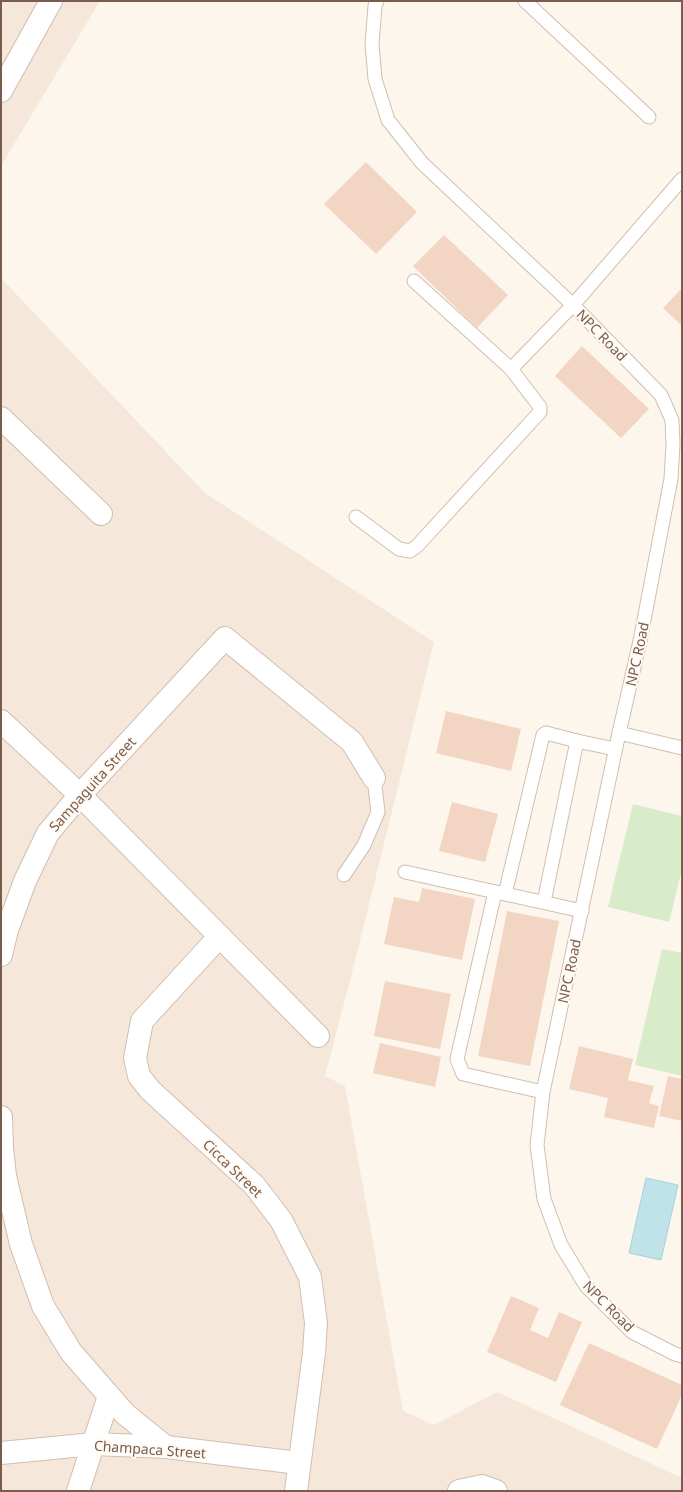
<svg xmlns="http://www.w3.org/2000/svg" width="683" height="1492" font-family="'Noto Sans',sans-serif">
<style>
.residential{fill:#f5e8da}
.green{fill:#d8ecc9}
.water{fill:#bfe3e8;stroke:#a5d3da}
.building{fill:#f3d5c3}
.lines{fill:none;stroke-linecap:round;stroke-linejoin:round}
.service-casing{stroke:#d1beb0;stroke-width:15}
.minor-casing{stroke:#d1beb0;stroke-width:24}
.service{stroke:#fff;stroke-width:13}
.minor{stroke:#fff;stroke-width:22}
.labels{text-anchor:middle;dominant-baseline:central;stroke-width:4;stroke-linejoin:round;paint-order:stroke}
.street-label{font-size:14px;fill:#7a5c4d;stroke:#fffaf3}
</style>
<rect width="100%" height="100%" fill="#fdf6ec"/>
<g class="residential">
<path d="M 1,1 L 100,1 L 1,166 Z"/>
<path d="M 1,278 L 205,493 L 434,642 L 353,969 L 325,1076 L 345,1086 L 403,1411 L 434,1425 L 497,1392 L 682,1478 L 682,1491 L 1,1491 Z"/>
</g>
<g class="green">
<path d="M 633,804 L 682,816 L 682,869 L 669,922 L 608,907 Z"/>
<path d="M 662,949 L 682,953 L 682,1076 L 635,1065 Z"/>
</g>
<path class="water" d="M 646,1178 L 678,1185 L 661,1260 L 629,1253 Z"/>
<g class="building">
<path d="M 366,162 L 417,212 L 376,254 L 324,204 Z"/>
<path d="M 444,235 L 508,295 L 477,328 L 413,266 Z"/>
<path d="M 682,288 L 682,326 L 663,308 Z"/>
<path d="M 582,346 L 649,409 L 621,438 L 555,376 Z"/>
<path d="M 446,711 L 521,729 L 511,771 L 436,753 Z"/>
<path d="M 452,802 L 498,814 L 485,862 L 439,851 Z"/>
<path d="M 422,888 L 475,899 L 462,960 L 384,944 L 394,897 L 419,902 Z"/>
<path d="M 507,911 L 559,921 L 530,1066 L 478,1056 Z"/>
<path d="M 385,981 L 451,994 L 440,1049 L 374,1036 Z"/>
<path d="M 380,1043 L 441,1057 L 435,1087 L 373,1073 Z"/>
<path d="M 579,1046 L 633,1059 L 628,1080 L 654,1086 L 649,1103 L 659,1106 L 654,1128 L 604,1117 L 608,1098 L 569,1089 Z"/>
<path d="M 668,1076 L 682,1079 L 682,1121 L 659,1116 Z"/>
<path d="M 511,1296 L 539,1308 L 530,1330 L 548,1338 L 559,1312 L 582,1322 L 556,1382 L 487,1352 Z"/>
<path d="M 589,1343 L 682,1385 L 682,1395 L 657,1449 L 560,1405 Z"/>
</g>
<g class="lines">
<defs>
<g id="service">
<path d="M 377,1 L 375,6 L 372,44 L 375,79 L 388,120 L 422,163 L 573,305 L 661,395 L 672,420 L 673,444 L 671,479 L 640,641 L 619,733 L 543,1092 L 537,1145 L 544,1199 L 561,1245 L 586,1286 L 632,1332 L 675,1354 L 682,1356"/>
<path d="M 525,1 L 649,117"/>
<path d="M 414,281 L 511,369"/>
<path d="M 356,517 L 399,549 L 410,551 L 417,546 L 540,412 L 540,407 L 511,369 L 573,305 L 682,179"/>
<path d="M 619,733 L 682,748"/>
<path d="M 405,872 L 582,911"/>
<path d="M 344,875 L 364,845 L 378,812 L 374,778"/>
<path d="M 495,892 L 457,1059 L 463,1074 L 543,1092"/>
<path d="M 505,894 L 543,735 L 546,733 L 577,741"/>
<path d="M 544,902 L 577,741 L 615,749"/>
</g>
<g id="minor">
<path d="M 1,91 L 51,1"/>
<path d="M 1,418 L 101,514"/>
<path d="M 1,721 L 80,795 L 318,1036"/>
<path d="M 219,937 L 142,1021 L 135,1058 L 139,1076 L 150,1090 L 254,1185 L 281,1220 L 310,1277 L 316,1323 L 314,1353 L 296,1491"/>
<path d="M 1,955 L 7,930 L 25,881 L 48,833 L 80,795 L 225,638 L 352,742 L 374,778"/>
<path d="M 1,1117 L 2,1148 L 5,1176 L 21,1244 L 43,1306 L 71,1352 L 125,1414 L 166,1447"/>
<path d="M 1,1453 L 94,1444 L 166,1447 L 299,1463"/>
<path d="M 78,1491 L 109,1396"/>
<path d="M 459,1491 L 482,1486 L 496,1491"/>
</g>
</defs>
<use href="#service" class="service-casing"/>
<use href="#minor" class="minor-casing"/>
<use href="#service" class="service"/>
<use href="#minor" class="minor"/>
</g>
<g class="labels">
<g class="street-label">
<text transform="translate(602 335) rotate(46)">NPC Road</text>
<text transform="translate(637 654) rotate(-78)">NPC Road</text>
<text transform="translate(92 784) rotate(-48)">Sampaguita Street</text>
<text transform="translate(569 971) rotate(-78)">NPC Road</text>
<text transform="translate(233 1168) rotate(44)">Cicca Street</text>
<text transform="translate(609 1306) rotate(45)">NPC Road</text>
<text transform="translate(150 1449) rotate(4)">Champaca Street</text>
</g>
</g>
<rect width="683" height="1492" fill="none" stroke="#7a5c4d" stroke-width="4"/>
</svg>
